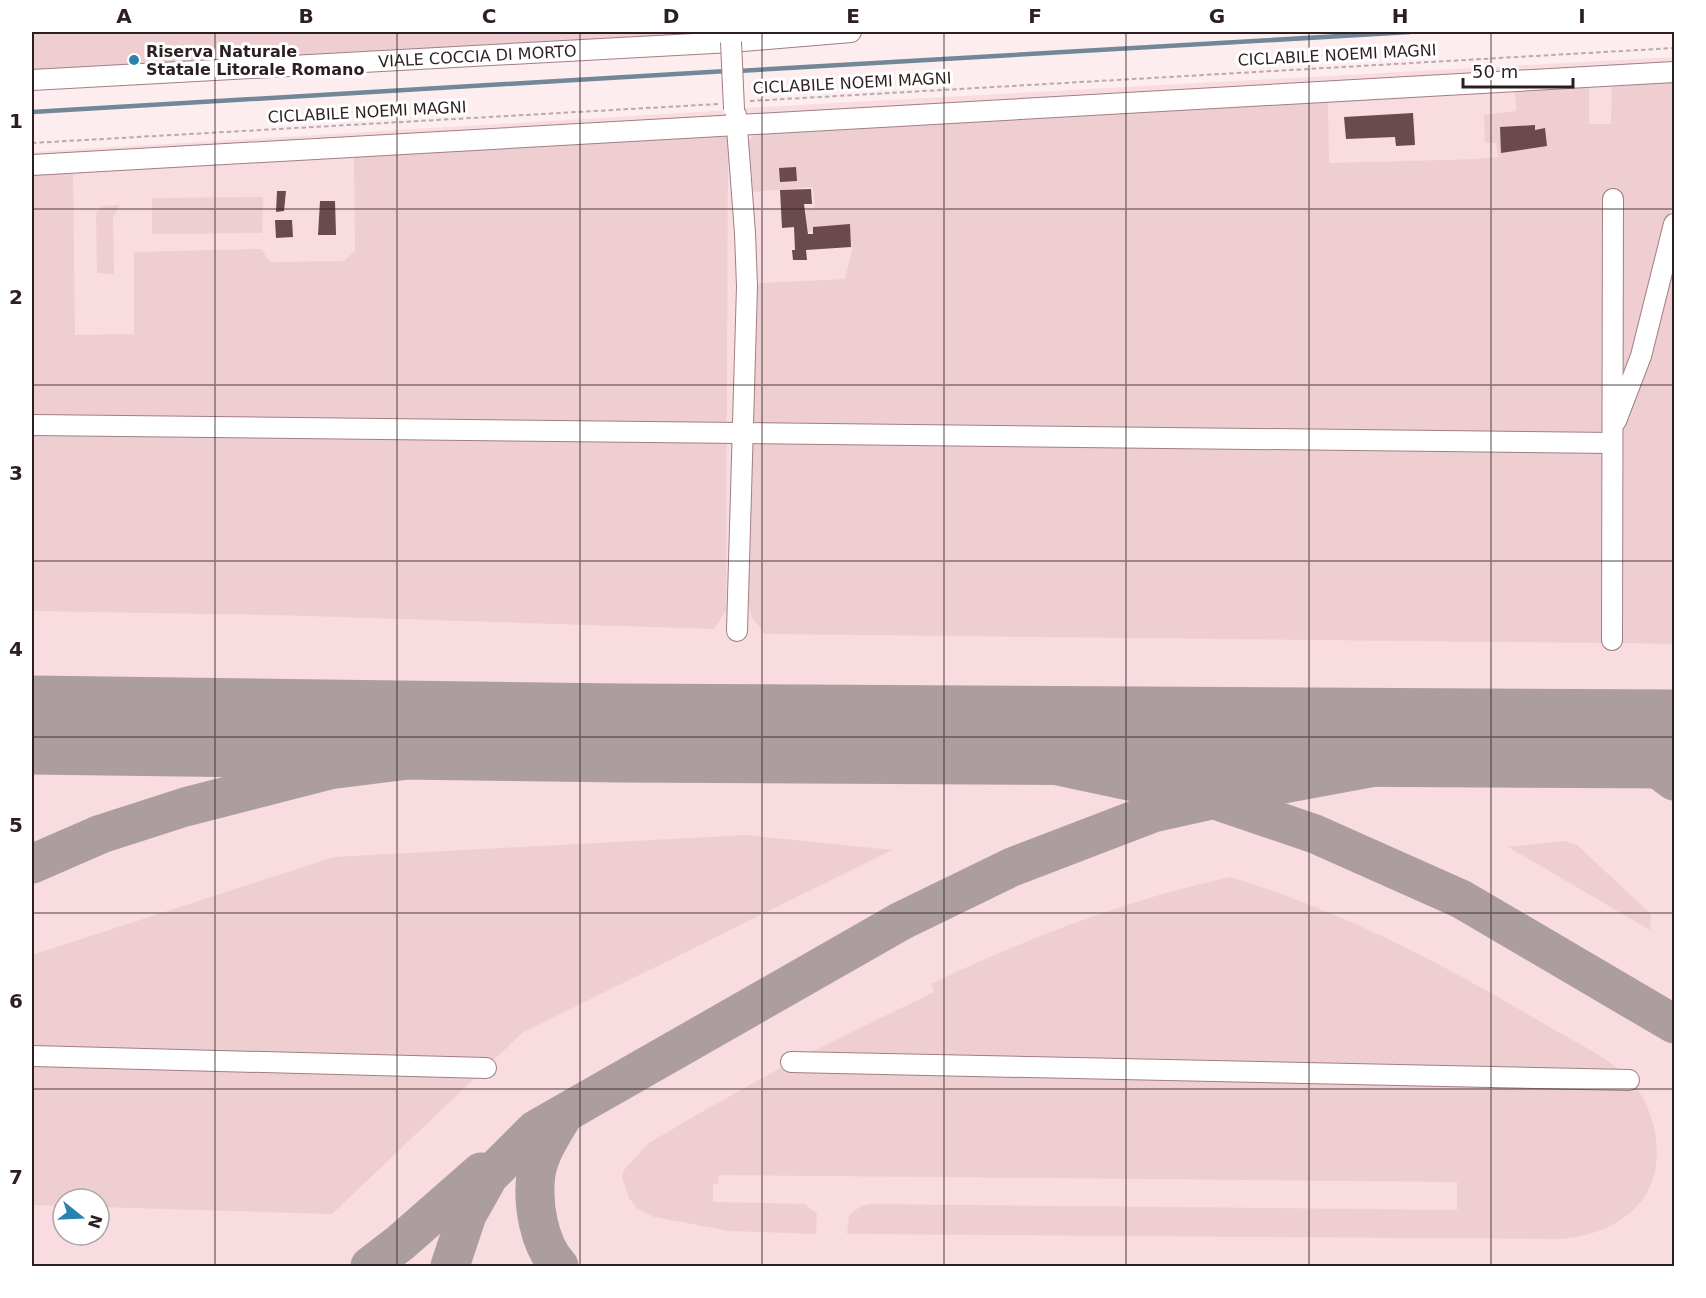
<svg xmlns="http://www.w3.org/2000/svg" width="1706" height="1298" font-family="'DejaVu Sans',sans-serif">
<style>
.built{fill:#f9dce0;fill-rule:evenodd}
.green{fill:#efced2}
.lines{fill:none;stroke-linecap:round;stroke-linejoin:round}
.stream{stroke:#728797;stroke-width:4.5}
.taxiway{stroke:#ac9d9f;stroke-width:39}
.runway{stroke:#ac9d9f;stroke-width:99}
.building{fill:#6a494f}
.minor-casing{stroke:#a27e83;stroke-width:22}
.path{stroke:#b9aaac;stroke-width:2;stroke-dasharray:4.5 3;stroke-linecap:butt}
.minor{stroke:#fff;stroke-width:20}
.minor-bridge-casing{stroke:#a27e83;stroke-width:22;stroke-linecap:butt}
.minor-bridge{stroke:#fff;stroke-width:20}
.grid{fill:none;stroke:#2d1f21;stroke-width:1.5;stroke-opacity:0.55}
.poi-dot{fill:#2982b0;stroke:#fff;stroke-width:2}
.labels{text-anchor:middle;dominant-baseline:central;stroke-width:6;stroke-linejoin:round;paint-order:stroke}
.poi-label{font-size:16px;font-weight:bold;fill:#2d1f21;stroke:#fff;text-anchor:start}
.street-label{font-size:16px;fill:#2d1f21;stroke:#fff}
.neatline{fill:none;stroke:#2d1f21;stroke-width:2}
.grid-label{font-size:20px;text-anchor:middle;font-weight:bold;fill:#2d1f21}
</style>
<rect width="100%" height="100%" fill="#fdedef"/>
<path class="built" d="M 1674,57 L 1674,1266 L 32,1266 L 32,152 L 731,110 L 743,112 L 745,108 ZM 63,1199 L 99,1199 L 99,1235 L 63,1235 Z"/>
<g class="green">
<path d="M 32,32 L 718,32 L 32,72 Z"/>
<path d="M 1674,75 L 1674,199 L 1620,397 L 1620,192 L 1607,192 L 1605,643 L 765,634 L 752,618 L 747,598 L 755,287 L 760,283 L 845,279 L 852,250 L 850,229 L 808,232 L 806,210 L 815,207 L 813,187 L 750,192 L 747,143 L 759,130 L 1414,90 L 1415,98 L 1328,103 L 1329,163 L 1480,159 L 1498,157 L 1496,143 L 1485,143 L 1484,115 L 1516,111 L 1515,90 L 1589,80 L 1589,124 L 1611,124 L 1612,79 Z"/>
<path d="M 728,135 L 726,611 L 714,629 L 275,615 L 32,611 L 32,172 L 73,169 L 75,335 L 134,334 L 134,252 L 261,249 L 270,262 L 344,261 L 355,251 L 354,156 Z"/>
<path d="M 263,197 L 262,233 L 152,234 L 152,198 Z"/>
<path d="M 120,205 L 113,217 L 114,274 L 97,273 L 96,213 L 102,206 Z"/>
<path d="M 1674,246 L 1674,644 L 1619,643 L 1619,438 Z"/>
<path d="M 746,835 L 892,850 L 522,1033 L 332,1214 L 99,1207 L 99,1199 L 63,1199 L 63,1206 L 32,1205 L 32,955 L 334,857 Z"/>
<path d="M 1564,841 L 1577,845 L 1651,914 L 1650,930 L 1508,847 Z"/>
<path d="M 1230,877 C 1343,911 1445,965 1546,1025 C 1574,1042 1608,1056 1630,1080 C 1653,1105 1664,1149 1652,1182 C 1638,1219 1598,1236 1561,1239 L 847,1234 L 849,1215 L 861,1206 L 870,1204 L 1457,1210 L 1457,1182 L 719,1175 L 718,1184 L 713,1184 L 713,1202 L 805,1204 L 817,1214 L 816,1234 L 730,1231 L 654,1217 L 637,1209 L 629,1198 L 622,1178 L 624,1170 L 649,1143 L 698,1114 L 791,1062 L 934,992 L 931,984 C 1027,938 1126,900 1230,877 Z"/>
</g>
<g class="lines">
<g class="stream">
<path d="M 738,71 L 1410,32"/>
<path d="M 32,112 L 727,71"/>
</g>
<g class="taxiway">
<path d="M 800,734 L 1053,765 L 1209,798 L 1315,834 L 1461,899 L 1674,1024"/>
<path d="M 1614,749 L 1651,764 L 1674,781"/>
<path d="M 32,864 L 101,834 L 185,807 L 329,770 L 620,733"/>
<path d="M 370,1266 L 400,1243 L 481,1172"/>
<path d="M 450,1266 L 467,1215 L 489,1176 L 535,1130 L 901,921 L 1012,867 L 1153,813 L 1283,784 L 1380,766 L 1519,752 L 1674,743"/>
<path d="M 559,1266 C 539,1245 532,1204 536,1174 C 539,1154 551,1136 561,1119"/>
</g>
<path class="runway" d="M 32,725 L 620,733 L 1674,739"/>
</g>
<g class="building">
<path d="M 1413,113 L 1415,145 L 1396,146 L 1395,137 L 1346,139 L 1344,117 Z"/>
<path d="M 1535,125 L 1535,130 L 1545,128 L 1547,146 L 1501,153 L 1500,127 Z"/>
<path d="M 796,167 L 797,181 L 780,182 L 779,168 Z"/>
<path d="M 811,189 L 812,204 L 804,204 L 808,234 L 813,234 L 813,227 L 850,224 L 851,247 L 806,250 L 807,260 L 793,260 L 792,250 L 795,250 L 794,227 L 782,228 L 780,190 Z"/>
<path d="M 277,191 L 286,191 L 284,211 L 276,212 Z"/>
<path d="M 320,201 L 335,201 L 336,235 L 318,235 Z"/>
<path d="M 275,220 L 292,220 L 293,237 L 276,238 Z"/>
</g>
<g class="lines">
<defs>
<g id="minor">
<path id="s1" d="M 32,80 L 731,42 L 851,32"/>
<path d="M 736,115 L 745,233 L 747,286 L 737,631"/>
<path d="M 32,165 L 1674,72"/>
<path d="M 1616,421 L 1641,356 L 1674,224"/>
<path d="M 32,425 L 1612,443"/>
<path d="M 1612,640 L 1613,199"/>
<path d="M 32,1056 L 486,1068"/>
<path d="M 791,1062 L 1629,1080"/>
</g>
</defs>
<use href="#minor" class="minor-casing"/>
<g class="path">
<path d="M 750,101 L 1674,48"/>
<path d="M 32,143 L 718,104"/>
</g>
<use href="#minor" class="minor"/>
<defs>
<path id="minor-bridge" d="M 731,42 L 734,109"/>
</defs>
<use href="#minor-bridge" class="minor-bridge-casing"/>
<use href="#minor-bridge" class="minor-bridge"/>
</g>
<path class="grid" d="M 215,32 L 215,1266M 397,32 L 397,1266M 580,32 L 580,1266M 762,32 L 762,1266M 944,32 L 944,1266M 1126,32 L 1126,1266M 1309,32 L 1309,1266M 1491,32 L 1491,1266M 32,209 L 1674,209M 32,385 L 1674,385M 32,561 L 1674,561M 32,737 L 1674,737M 32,913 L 1674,913M 32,1089 L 1674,1089"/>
<circle class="poi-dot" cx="134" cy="60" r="6"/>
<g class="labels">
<g class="poi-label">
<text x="146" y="51">Riserva Naturale<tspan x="146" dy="18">Statale Litorale Romano</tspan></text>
</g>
<g class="street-label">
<text stroke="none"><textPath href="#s1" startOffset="446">VIALE COCCIA DI MORTO</textPath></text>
<text transform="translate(1337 55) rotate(-3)">CICLABILE NOEMI MAGNI</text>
<text transform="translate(852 83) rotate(-3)">CICLABILE NOEMI MAGNI</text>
<text transform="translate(367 112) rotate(-3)">CICLABILE NOEMI MAGNI</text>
</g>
</g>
<rect width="1706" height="1298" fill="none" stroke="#ffffff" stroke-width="66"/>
<g transform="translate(81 1217) rotate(108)"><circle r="28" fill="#ffffff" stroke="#aba5a6" stroke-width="1.5"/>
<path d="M0-4.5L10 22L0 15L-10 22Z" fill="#2982b0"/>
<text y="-9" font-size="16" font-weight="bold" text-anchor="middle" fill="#2d1f21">N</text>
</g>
<path d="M1463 78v9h110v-9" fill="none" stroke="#2d1f21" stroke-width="3"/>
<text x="1472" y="78" font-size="18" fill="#2d1f21" stroke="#ffffff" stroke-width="4.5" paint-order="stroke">50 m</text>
<rect x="33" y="33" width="1640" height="1232" class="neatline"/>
<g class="grid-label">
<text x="124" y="23">A</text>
<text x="306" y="23">B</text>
<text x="489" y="23">C</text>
<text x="671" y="23">D</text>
<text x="853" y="23">E</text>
<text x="1035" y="23">F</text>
<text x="1217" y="23">G</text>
<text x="1400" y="23">H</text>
<text x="1582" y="23">I</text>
<text x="16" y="128">1</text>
<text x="16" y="304">2</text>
<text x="16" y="480">3</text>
<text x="16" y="656">4</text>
<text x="16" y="832">5</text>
<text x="16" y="1008">6</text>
<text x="16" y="1184">7</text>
</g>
</svg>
